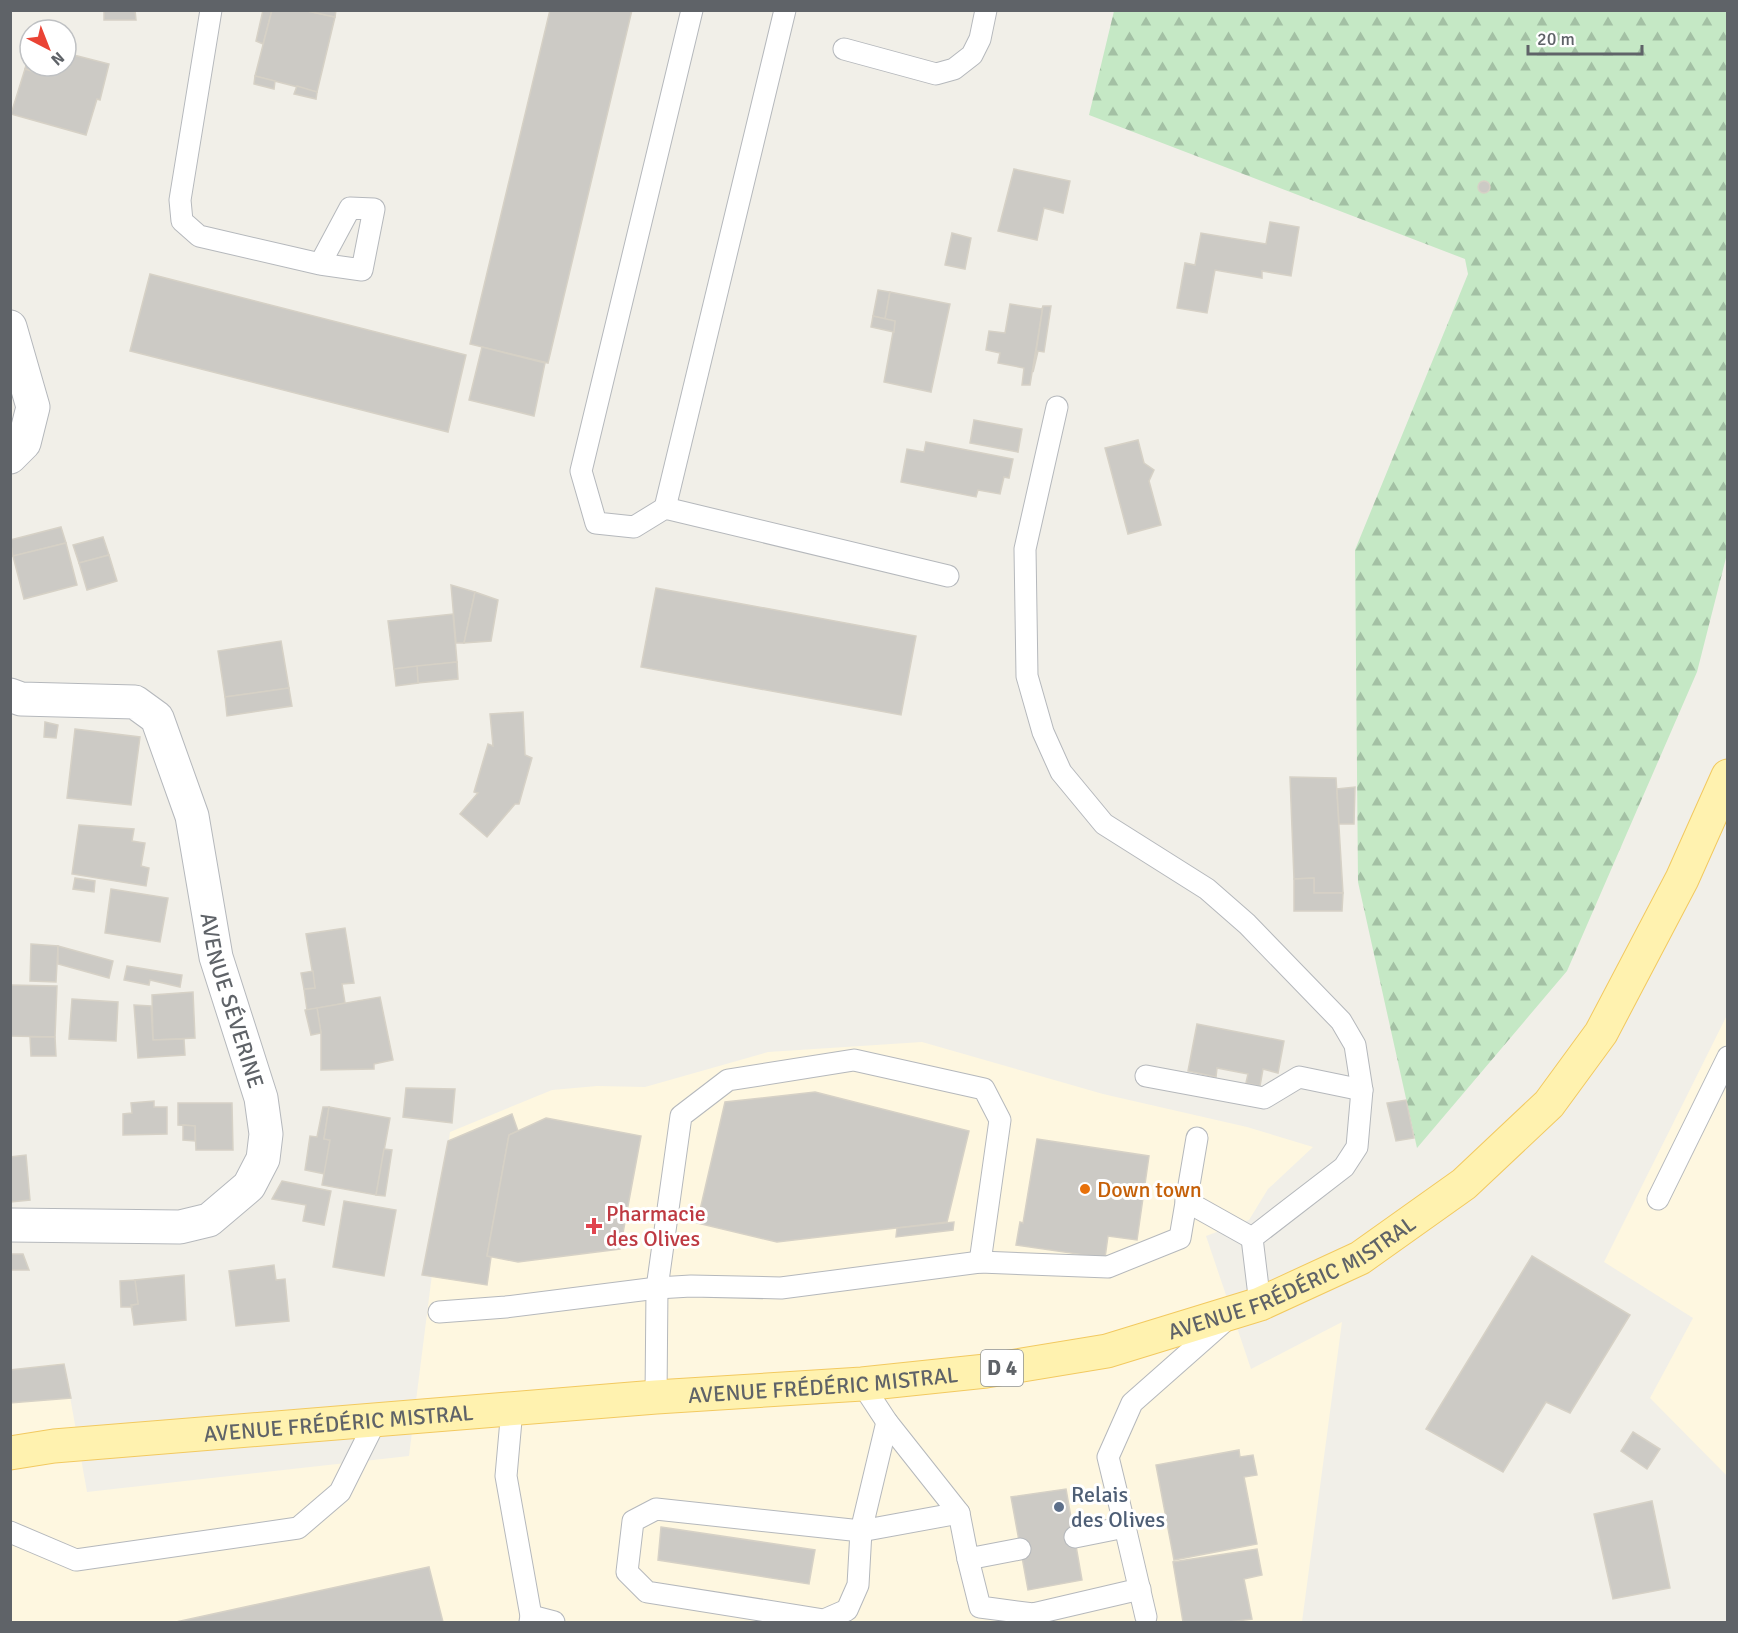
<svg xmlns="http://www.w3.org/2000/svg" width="1738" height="1633" font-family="Signika,sans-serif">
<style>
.commercial{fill:#fef7e0}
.forest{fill:url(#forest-firs)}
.building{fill:#cccac5;stroke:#d6d1c6;stroke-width:1.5}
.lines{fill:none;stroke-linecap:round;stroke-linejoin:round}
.service-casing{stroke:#b5b8bc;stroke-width:23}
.minor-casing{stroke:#b5b8bc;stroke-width:35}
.primary-casing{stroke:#f2c960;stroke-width:35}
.service{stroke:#fff;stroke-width:21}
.minor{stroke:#fff;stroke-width:33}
.primary{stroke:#fff2af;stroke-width:33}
.food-dot{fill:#e8710a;stroke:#fff;stroke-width:2}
.health-dot{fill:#e0444e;stroke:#fff;stroke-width:2}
.service-dot{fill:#5c6f8a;stroke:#fff;stroke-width:2}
.labels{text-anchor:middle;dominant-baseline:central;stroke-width:6;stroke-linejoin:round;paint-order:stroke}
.shield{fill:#fff;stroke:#8f9295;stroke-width:1.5}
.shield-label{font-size:21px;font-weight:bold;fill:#5f6368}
.street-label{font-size:22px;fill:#5f6368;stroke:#fff}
.food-label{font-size:22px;fill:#c56008;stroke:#fff;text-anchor:start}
.health-label{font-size:22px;fill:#be3a42;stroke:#fff;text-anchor:start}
.service-label{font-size:22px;fill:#4e5e75;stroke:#fff;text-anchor:start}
</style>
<defs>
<pattern id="forest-firs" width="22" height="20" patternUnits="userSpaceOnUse" patternTransform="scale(1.5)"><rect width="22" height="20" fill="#c5e8c5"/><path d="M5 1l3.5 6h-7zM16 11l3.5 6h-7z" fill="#a3c0a4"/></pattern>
</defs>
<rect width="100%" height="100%" fill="#f1efe8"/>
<g class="commercial">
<path d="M 1727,1015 L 1727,1476 L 1650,1398 L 1693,1318 L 1604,1262 Z"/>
<path d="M 922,1042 L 1103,1094 L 1247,1127 L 1313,1147 L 1268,1189 L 1249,1220 L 1206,1236 L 1251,1369 L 1342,1322 L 1302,1622 L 11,1622 L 10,1370 L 64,1363 L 87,1492 L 409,1456 L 450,1132 L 552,1090 L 597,1086 L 645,1087 L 768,1052 Z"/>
</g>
<path class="forest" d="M 1114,11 L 1727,11 L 1728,550 L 1697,672 L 1567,971 L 1417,1148 L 1358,882 L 1355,550 L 1468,274 L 1465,259 L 1089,115 Z"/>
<g class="building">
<path d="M 104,10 L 135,10 L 136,20 L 104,20 Z"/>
<path d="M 263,10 L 272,10 L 263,44 L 256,41 Z"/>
<path d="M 272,10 L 303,10 L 335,17 L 317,92 L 255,76 Z"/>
<path d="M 303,10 L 336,10 L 335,17 Z"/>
<path d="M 550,10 L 632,10 L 548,363 L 470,344 Z"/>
<path d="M 29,53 L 30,66 L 50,66 L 47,76 L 25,69 Z"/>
<path d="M 66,53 L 109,64 L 100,100 L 97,99 L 86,135 L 11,114 L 25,69 L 47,76 L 50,66 L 66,66 Z"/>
<path d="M 255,76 L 275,81 L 274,89 L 254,84 Z"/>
<path d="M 297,86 L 317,92 L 316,99 L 294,94 Z"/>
<path d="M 1014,169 L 1070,181 L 1063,213 L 1044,208 L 1037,240 L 998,231 Z"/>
<circle cx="1484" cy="187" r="6"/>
<path d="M 1270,222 L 1299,227 L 1291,276 L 1262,271 L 1262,278 L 1215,270 L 1207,313 L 1177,308 L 1185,263 L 1195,265 L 1201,233 L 1266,244 Z"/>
<path d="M 952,233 L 971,238 L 965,269 L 945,265 Z"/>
<path d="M 150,274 L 466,355 L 448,432 L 130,351 Z"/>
<path d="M 878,290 L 890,292 L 885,319 L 873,316 Z"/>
<path d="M 890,292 L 950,304 L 931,392 L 884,382 L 895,321 L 885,319 Z"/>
<path d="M 1010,304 L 1042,309 L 1043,306 L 1030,385 L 1022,385 L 1024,368 L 998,363 L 1000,353 L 986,350 L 989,331 L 1005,333 Z"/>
<path d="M 1043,306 L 1051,306 L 1044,352 L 1038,351 L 1033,372 Z"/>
<path d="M 873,316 L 895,321 L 894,332 L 871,327 Z"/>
<path d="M 482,347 L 545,363 L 534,416 L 469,400 Z"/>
<path d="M 974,420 L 1022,429 L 1018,452 L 970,443 Z"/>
<path d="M 1138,440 L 1144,463 L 1154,470 L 1149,481 L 1161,525 L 1128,534 L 1105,448 Z"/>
<path d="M 926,442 L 1013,459 L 1009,478 L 1004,477 L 1000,494 L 978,490 L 976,497 L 901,482 L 907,449 L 924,452 Z"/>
<path d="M 61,527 L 66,543 L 13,556 L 10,540 Z"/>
<path d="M 103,537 L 109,555 L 79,563 L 73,545 Z"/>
<path d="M 66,543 L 77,585 L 24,599 L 13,556 Z"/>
<path d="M 109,555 L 117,581 L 87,590 L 79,563 Z"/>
<path d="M 451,585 L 475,592 L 464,643 L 456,643 Z"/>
<path d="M 656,588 L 916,636 L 901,715 L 641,667 Z"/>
<path d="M 475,592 L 498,600 L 491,641 L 464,643 Z"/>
<path d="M 453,614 L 457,662 L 394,669 L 388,621 Z"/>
<path d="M 281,641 L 289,688 L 225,697 L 218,651 Z"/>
<path d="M 457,662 L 458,679 L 418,683 L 417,666 Z"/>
<path d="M 417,666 L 418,683 L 396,686 L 394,669 Z"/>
<path d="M 289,688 L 292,706 L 227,716 L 225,697 Z"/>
<path d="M 523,712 L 525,755 L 532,758 L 519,804 L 515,804 L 487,837 L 460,814 L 478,793 L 474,792 L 488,744 L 493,746 L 490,714 Z"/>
<path d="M 45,722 L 58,725 L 56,738 L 44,737 Z"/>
<path d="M 75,729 L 140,737 L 131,805 L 67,798 Z"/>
<path d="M 1290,777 L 1336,778 L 1343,893 L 1314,893 L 1314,878 L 1294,879 Z"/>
<path d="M 1355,787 L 1354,824 L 1339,824 L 1337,789 Z"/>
<path d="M 79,825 L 134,829 L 132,841 L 145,843 L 141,866 L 149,868 L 146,886 L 72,874 Z"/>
<path d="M 75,878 L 95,881 L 94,892 L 73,889 Z"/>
<path d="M 1314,878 L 1314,893 L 1343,893 L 1342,911 L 1294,911 L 1294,879 Z"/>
<path d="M 111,889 L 168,898 L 160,942 L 105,933 Z"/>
<path d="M 345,928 L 354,983 L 342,984 L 345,1003 L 307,1010 L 304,989 L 315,988 L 306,934 Z"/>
<path d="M 31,944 L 58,946 L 56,982 L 30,981 Z"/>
<path d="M 58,946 L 113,961 L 109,978 L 58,964 Z"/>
<path d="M 127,966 L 182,975 L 180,987 L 150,980 L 149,985 L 124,980 Z"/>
<path d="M 313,971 L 315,988 L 304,989 L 301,973 Z"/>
<path d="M 10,985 L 57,986 L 55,1037 L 10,1036 Z"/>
<path d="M 193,992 L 195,1038 L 153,1040 L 152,995 Z"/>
<path d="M 380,997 L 393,1060 L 374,1064 L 374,1069 L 321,1070 L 321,1033 L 317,1008 Z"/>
<path d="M 72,999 L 118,1002 L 116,1041 L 69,1039 Z"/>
<path d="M 134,1005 L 151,1006 L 153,1040 L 184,1039 L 185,1055 L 138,1058 Z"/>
<path d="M 317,1008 L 321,1033 L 311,1035 L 305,1010 Z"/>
<path d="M 1197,1024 L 1284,1041 L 1278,1073 L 1263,1069 L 1260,1086 L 1246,1083 L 1248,1074 L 1217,1068 L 1216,1077 L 1188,1071 Z"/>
<path d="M 30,1037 L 55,1037 L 56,1056 L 31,1056 Z"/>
<path d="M 406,1088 L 455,1089 L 452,1123 L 403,1117 Z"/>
<path d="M 815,1092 L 969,1131 L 947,1222 L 777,1242 L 697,1223 L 725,1102 Z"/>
<path d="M 1406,1100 L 1414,1138 L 1396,1141 L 1387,1103 Z"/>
<path d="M 154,1101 L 154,1107 L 167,1107 L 167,1134 L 123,1135 L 123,1114 L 132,1113 L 131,1103 Z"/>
<path d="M 178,1103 L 232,1103 L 233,1150 L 196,1150 L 195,1126 L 178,1125 Z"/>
<path d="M 323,1107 L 329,1107 L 324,1139 L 330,1140 L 325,1174 L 305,1170 L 310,1136 L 317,1137 Z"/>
<path d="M 329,1107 L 390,1118 L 376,1195 L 322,1185 L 330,1140 L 324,1139 Z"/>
<path d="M 512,1114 L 518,1131 L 509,1135 L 487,1256 L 491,1257 L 487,1285 L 422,1275 L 448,1141 Z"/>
<path d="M 546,1118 L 641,1136 L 620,1249 L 518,1262 L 487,1256 L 509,1135 Z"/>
<path d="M 183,1125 L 195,1126 L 195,1141 L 183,1140 Z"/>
<path d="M 1037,1139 L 1149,1156 L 1137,1240 L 1108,1236 L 1105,1258 L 1016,1245 L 1020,1222 L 1023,1223 Z"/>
<path d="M 384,1149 L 392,1150 L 385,1196 L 376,1195 Z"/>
<path d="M 26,1155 L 30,1200 L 11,1202 L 10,1157 Z"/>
<path d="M 282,1181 L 331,1191 L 324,1225 L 303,1221 L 306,1205 L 272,1199 Z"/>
<path d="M 344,1201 L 396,1210 L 384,1276 L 333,1267 Z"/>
<path d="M 954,1222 L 953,1230 L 896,1237 L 897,1228 Z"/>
<path d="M 10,1254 L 23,1254 L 29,1270 L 10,1270 Z"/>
<path d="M 1532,1256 L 1630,1315 L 1570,1413 L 1546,1402 L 1503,1472 L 1426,1429 Z"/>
<path d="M 274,1265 L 276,1280 L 285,1279 L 289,1321 L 236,1326 L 229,1271 Z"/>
<path d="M 184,1275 L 186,1320 L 134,1325 L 131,1305 L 138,1304 L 135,1280 Z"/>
<path d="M 135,1280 L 138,1304 L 131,1305 L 132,1307 L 121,1307 L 120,1281 Z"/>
<path d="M 64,1364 L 71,1398 L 10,1403 L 10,1370 Z"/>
<path d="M 1633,1432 L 1660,1449 L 1647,1469 L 1621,1451 Z"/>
<path d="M 1239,1450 L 1240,1457 L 1253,1455 L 1257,1475 L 1244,1477 L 1257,1544 L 1174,1560 L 1156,1465 Z"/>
<path d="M 1066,1489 L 1082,1580 L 1028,1590 L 1011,1497 Z"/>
<path d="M 1652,1501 L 1670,1588 L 1613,1599 L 1594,1514 Z"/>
<path d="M 661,1527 L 815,1550 L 809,1584 L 658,1560 Z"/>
<path d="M 1257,1549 L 1262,1575 L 1244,1579 L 1252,1619 L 1229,1622 L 1183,1622 L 1173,1562 Z"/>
<path d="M 429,1567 L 443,1622 L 176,1622 Z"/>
</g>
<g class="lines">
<defs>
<g id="service">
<path d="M 211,10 L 180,200 L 182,221 L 199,236 L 320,264 L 362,270 L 374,209 L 350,208 L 320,264"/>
<path d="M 692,10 L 581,471 L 596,523 L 634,527 L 665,508 L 948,576"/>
<path d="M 844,49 L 936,74 L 954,69 L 972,55 L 980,39 L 986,10"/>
<path d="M 1057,407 L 1025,549 L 1027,676 L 1043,732 L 1061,772 L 1104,824 L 1207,889 L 1247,924 L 1341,1021 L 1355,1045 L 1362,1090 L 1357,1147 L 1344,1167 L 1252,1238 L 1260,1304"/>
<path d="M 665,508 L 785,10"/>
<path d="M 1146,1076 L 1264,1098 L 1299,1077 L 1362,1090"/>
<path d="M 1658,1199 L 1728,1057"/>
<path d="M 1186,1201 L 1252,1238"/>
<path d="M 439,1312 L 506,1307 L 657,1288 L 691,1286 L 781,1288 L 980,1262 L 1108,1267 L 1180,1238 L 1197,1138"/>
<path d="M 862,1384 L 887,1422 L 959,1513 L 968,1559 L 1020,1549"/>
<path d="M 656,1397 L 657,1288 L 681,1116 L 728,1080 L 854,1060 L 984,1089 L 1000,1120 L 980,1262"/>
<path d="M 512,1409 L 506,1476 L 531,1616 L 530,1622"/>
<path d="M 887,1422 L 861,1531 L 959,1513"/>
<path d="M 656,1509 L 861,1531 L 858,1585 L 847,1610 L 824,1620 L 647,1592 L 627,1572 L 633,1521 Z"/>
<path d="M 1125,1527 L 1146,1617"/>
<path d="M 10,1532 L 76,1560 L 298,1528 L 340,1492 L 376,1420"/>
<path d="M 1075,1537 L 1125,1527 L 1108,1457 L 1132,1403 L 1226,1320"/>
<path d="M 968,1559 L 980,1607 L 1033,1614 L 1140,1589"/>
<path d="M 531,1616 L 554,1622"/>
</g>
<g id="minor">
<path d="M 10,327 L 33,407 L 24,443 L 10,457"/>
<path id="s1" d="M 10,695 L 21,699 L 135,702 L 157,718 L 192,816 L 216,957 L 261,1098 L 266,1134 L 263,1159 L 249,1186 L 209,1220 L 180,1227 L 10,1225"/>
</g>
<g id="primary">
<path id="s2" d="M 10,1453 L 54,1446 L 656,1397 L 862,1384 L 986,1371 L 1107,1351 L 1260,1304 L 1360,1258 L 1464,1184 L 1549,1104 L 1601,1033 L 1682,879 L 1728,776"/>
</g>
</defs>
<use href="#service" class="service-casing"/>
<use href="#minor" class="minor-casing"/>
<use href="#primary" class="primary-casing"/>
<use href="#service" class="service"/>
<use href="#minor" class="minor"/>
<use href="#primary" class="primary"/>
</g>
<circle class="food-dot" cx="1085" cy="1189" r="6"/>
<path class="health-dot" d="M591 1217h6v6h6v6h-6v6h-6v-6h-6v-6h6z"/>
<circle class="service-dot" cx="1059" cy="1507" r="6"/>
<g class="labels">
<rect class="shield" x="981" y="1350" width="42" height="36" rx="4.5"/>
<g class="shield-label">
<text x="1002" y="1368">D 4</text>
</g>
<g class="street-label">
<text stroke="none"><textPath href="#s1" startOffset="446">AVENUE SÉVERINE</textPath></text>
<text stroke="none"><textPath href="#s2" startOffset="1302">AVENUE FRÉDÉRIC MISTRAL</textPath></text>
<text stroke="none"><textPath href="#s2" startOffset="816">AVENUE FRÉDÉRIC MISTRAL</textPath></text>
<text stroke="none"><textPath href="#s2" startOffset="330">AVENUE FRÉDÉRIC MISTRAL</textPath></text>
</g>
<g class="food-label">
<text x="1097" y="1189">Down town</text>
</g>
<g class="health-label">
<text x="606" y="1213">Pharmacie<tspan x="606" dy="25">des Olives</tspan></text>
</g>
<g class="service-label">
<text x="1071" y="1494">Relais<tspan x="1071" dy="25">des Olives</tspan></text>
</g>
</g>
<rect width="1738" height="1633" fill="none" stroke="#5f6368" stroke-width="24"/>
<g transform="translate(48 48) rotate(138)"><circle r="28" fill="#ffffff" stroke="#bfc1c3" stroke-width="1.5"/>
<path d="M0-4.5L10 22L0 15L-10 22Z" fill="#ea4335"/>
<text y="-9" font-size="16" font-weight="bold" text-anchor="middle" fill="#5f6368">N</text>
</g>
<path d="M1528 45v9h114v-9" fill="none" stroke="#5f6368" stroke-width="3"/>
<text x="1537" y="45" font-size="18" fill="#5f6368" stroke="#ffffff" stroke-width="4.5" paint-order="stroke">20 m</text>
</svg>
